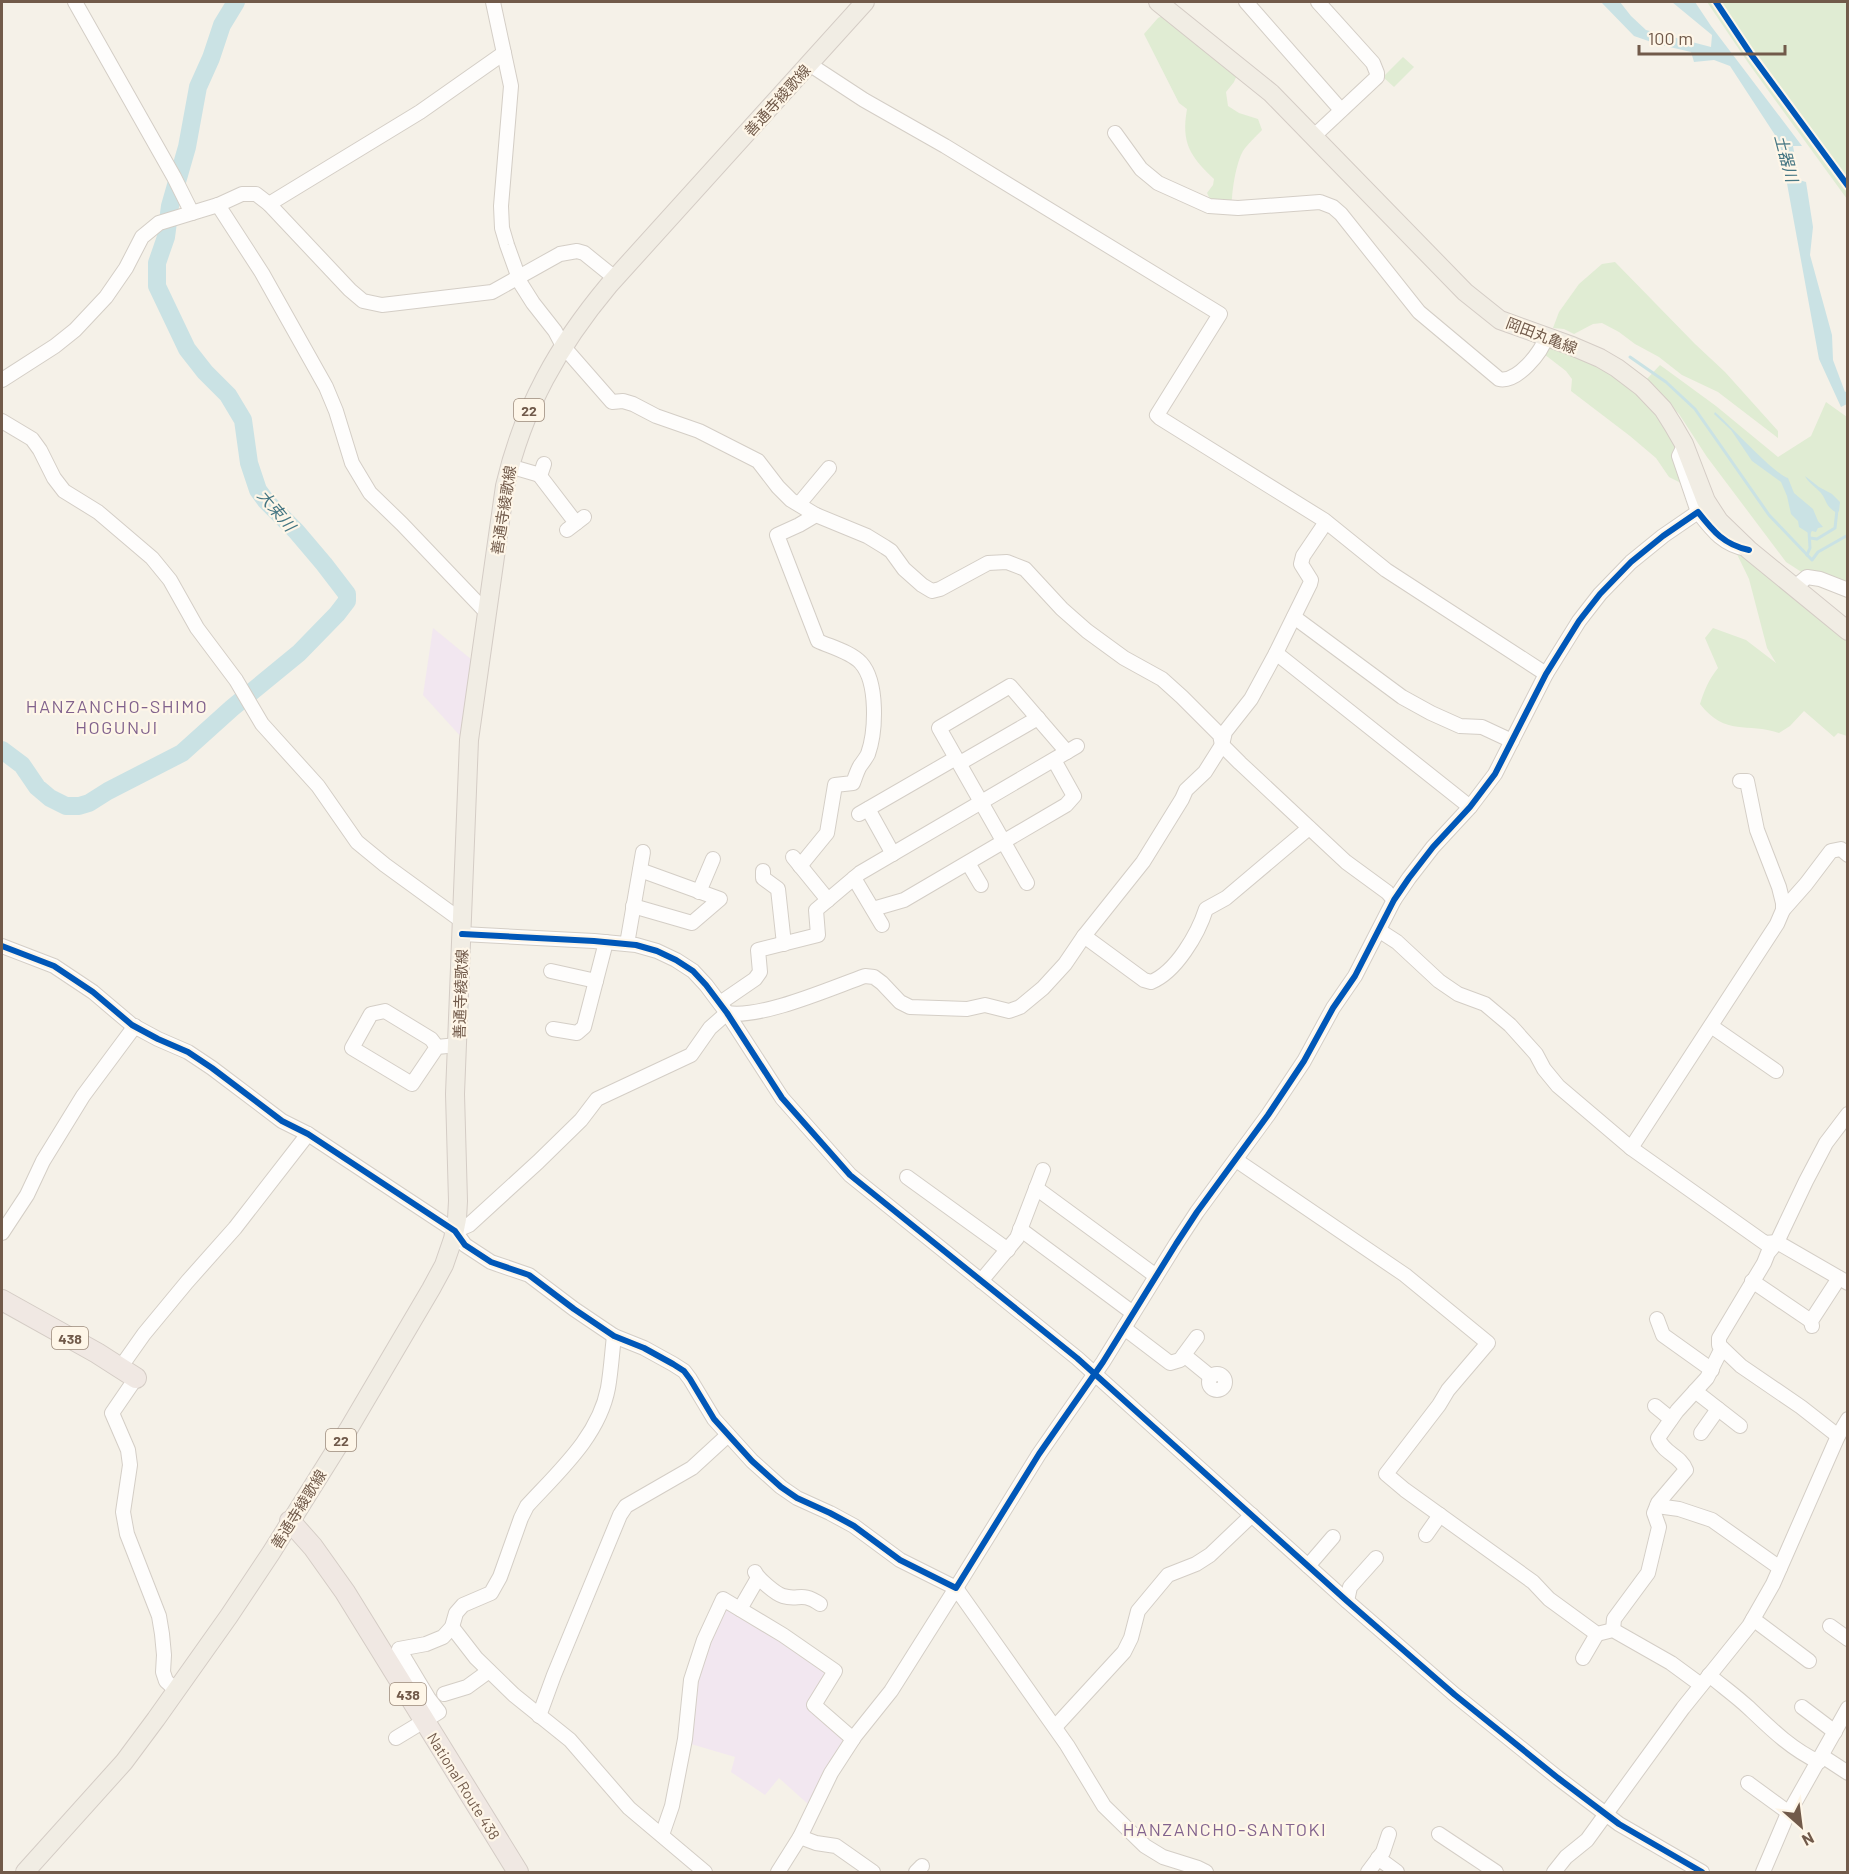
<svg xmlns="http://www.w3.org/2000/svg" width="1849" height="1874" font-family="Barlow,'Noto Sans JP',sans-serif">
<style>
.education{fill:#f2e7f0}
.green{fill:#e0ecd3}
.water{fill:#cae2e4}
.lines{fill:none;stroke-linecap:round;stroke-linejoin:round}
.stream{stroke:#cae2e4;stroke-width:3}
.river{stroke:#cae2e4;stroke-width:18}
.minor-casing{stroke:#d4cec6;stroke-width:16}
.major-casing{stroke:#d4ccc5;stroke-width:20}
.highway-casing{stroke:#d4ccc5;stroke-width:22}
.minor{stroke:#fefdfc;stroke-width:14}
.major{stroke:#f1ede4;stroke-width:18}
.highway{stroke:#f0e8e3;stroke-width:20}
.cycleway-casing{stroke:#fef6e8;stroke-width:10}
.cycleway{stroke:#0057b8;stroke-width:6}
.labels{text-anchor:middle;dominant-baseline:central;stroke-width:4.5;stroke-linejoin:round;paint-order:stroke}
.shield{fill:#fef6e8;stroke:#9b8979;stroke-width:1.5}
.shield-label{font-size:14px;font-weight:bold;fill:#715a4a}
.street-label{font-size:15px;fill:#715a4a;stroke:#fef6e8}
.water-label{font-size:16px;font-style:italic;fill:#457683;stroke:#fef6e8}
.quarter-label{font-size:18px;letter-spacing:1.5px;fill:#81628d;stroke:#fef6e8}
</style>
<rect width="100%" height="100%" fill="#f5f1e8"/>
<g class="education">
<path d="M 433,628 L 472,660 L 463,739 L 423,695 Z"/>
<path d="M 730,1608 L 826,1671 L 828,1678 L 808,1704 L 841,1733 L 843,1743 L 809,1805 L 779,1778 L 765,1795 L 731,1772 L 735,1757 L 691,1744 L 693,1705 L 701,1663 L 723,1610 Z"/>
</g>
<g class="green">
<path d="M 1707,2 L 1847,2 L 1847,199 L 1749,64 Z"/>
<path d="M 1166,14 L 1237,75 L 1234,82 L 1226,92 L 1228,106 L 1239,113 L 1258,119 L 1262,130 C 1256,136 1247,145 1243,151 C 1236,163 1231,194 1232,207 L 1213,205 L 1207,193 L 1213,185 L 1214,179 C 1190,156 1181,143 1187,109 L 1179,103 L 1144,34 L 1158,18 Z"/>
<path d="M 1403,57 L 1414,67 L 1394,87 L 1383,77 Z"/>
<path d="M 1615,262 L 1695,344 L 1725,372 L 1778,431 L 1778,438 L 1718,392 L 1682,375 L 1659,357 L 1635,344 L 1619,332 L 1602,323 L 1593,324 L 1574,334 L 1564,329 L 1553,328 L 1559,312 L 1579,284 L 1602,264 Z"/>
<path d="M 1548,347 L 1590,359 L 1653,405 L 1683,460 L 1686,488 L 1679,482 L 1669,477 L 1656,458 L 1630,436 L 1571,391 L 1572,379 L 1566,371 L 1544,354 Z"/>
<path d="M 1660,365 L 1716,406 L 1778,457 L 1811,436 L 1826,402 L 1847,417 L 1847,586 L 1803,573 L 1786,562 L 1707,457 L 1679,414 L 1645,381 Z"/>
<path d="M 1734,548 L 1773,575 L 1796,601 L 1811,609 L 1847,639 L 1847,736 L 1838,733 L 1834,737 L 1804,711 L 1790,726 L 1779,733 C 1747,722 1726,737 1700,704 C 1704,691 1709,679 1718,668 L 1705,638 L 1713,628 L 1746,640 L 1776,663 L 1767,648 L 1749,579 Z"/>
</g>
<g class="water">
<path d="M 1601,2 L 1620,2 L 1631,16 L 1646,30 L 1711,47 L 1712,35 L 1672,2 L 1695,2 L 1711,26 L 1802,146 L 1793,146 L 1799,180 L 1806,182 L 1813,227 L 1810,255 L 1832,335 L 1833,360 L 1845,392 L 1847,391 L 1847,404 L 1841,407 L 1819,359 L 1782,156 L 1775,135 L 1730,66 L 1714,60 L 1694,62 L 1691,52 L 1657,44 L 1634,36 Z"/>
<path d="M 1715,412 C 1729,424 1775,475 1788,478 L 1794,493 L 1813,509 L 1818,521 L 1823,527 L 1818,528 L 1816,532 L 1812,531 L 1810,534 L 1799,527 L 1798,521 L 1791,514 L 1787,496 L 1781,482 L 1752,461 L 1731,430 L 1714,414 Z"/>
<path d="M 1805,476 L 1819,487 L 1832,494 L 1840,502 L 1839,511 L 1837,513 C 1823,505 1828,499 1818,490 C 1813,485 1807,481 1805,476 Z"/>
</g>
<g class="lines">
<g class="stream">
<path d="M 1630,357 L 1666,382 L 1695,409 L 1769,515 L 1812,560 L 1818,552 L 1848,535"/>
<path d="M 1810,538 L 1817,539 L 1835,528 L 1837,510"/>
<path d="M 1807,555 L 1810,548 L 1809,531"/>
</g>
<path class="river" d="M 2,750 L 22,765 L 37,787 L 50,798 L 66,806 L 79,806 L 89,803 L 108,791 L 182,753 L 232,708 L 299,653 L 337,614 L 347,601 L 347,594 L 324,564 L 296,531 L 266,501 L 258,490 L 249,463 L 243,420 L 228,395 L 205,372 L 187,349 L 157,286 L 157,263 L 166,237 L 170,206 L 187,147 L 198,87 L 211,58 L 222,25 L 236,2"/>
<defs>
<g id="minor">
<path d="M 75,2 L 174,177 L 192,213"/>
<path d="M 493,2 L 511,86 L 501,206 L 502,228 L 507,245 L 521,284 L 533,303 L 555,331 L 563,346 L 612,402 L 623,401 L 633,404 L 656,416 L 699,431 L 758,461 L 778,487 L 791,500 L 816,515 L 867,536 L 885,547 L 891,551 L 904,569 L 922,585 L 932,591 L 940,589 L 988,563 L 1007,562 L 1025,569 L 1062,609 L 1087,631 L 1124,658 L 1162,679 L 1182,697 L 1220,735 L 1222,745 L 1240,763 L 1346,862 L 1387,892 L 1394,900"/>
<path d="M 1246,2 L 1341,110"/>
<path d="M 809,64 L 864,100 L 945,146 L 1220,314 L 1157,415 L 1160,418 L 1324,520 L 1386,570 L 1546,674"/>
<path d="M 1115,133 L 1141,169 L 1158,183 L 1209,206 L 1238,208 L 1320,202 L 1333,207 L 1341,214 L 1419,312 L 1499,379 C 1517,383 1542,352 1546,337"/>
<path d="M 1314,136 L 1377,77 L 1377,73 L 1373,63 L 1318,2"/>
<path d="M 269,204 L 420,112 L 504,53"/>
<path d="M 218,205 L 262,273 L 326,387 L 336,411 L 352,463 L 370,493 L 402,524 L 487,613"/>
<path d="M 2,380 L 55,346 L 75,330 L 106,297 L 126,268 L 142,237 L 159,223 L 218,205 L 242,194 L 256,194 L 269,204 L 350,290 L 363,301 L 382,305 L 492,292 L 560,254 L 577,251 L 584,253 L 615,278"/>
<path d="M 2,421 L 32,439 L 40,450 L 54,478 L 64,491 L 98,512 L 152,558 L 170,580 L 197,628 L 236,680 L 262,724 L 318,786 L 357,842 L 385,865 L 462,921"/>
<path d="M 1686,449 L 1682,450 L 1679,456 L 1698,512"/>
<path d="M 544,464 L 540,476 L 576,523"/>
<path d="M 509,466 L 540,475"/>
<path d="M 799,504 L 829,468"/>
<path d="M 567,530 L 584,517"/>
<path d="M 1795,587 L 1807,577 L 1820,579 L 1848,590"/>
<path d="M 1294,617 L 1402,697 L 1431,713 L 1460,726 L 1482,727 L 1512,741"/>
<path d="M 1276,653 L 1470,807"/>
<path d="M 960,763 L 1038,718"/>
<path d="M 868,809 L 893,854"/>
<path d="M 859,814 L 956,758"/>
<path d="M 793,857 L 828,900"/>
<path d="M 968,863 L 981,885"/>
<path d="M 800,866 L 827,833 L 835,785 L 853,783 C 855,778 857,771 860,766 C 863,762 866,758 868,754 C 876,731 878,682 861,663 C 851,652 831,647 818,641 L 777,535 L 799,525 L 816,515"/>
<path d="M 763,871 L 763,878 L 778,889 L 784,944"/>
<path d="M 854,878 L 882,925"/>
<path d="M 1027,883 L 939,728 L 1010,686 L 1067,752"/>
<path d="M 699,892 L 713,859"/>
<path d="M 633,906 L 692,923 L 720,899 L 640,870"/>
<path d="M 873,909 L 904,900 L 1066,805 L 1074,796 L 1054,760"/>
<path d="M 1783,910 L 1806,884 L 1831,851 L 1841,849 L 1848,855"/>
<path d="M 1380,931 L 1397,942 L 1439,981 L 1458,994 L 1485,1004 L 1510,1025 L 1536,1054 L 1544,1069 L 1558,1086 L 1631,1148 L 1765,1243 L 1777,1242 L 1848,1283"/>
<path d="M 462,934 L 594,941 L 636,945 L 657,951 L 676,960 L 693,971 L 706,985 L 727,1013 L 782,1098 L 850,1175 L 1077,1358 L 1347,1601 L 1455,1695 L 1558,1778 L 1619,1824 L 1702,1872"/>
<path d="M 1084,936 L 1144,980 L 1151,982 C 1176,972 1198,934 1206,909 L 1226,898 L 1309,828"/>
<path d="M 627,944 L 643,852"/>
<path d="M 2,946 L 54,966 L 93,992 L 132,1025 L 158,1039 L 188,1052 L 212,1068 L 282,1121 L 308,1134 L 455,1231 L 465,1245 L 491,1262 L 529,1275 L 574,1309 L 614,1336 L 644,1348 L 673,1364 L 684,1371 L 690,1379 L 714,1419 L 752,1461 L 781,1487 L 797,1498 L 830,1513 L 854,1526 L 900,1560 L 956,1588 L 1039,1454 L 1103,1362 L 1176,1244 L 1197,1212 L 1268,1115 L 1304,1061 L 1333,1008 L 1355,976 L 1394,900 L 1409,878 L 1433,847 L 1470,807 L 1495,774 L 1546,674 L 1579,621 L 1600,594 L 1631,562 L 1663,536 L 1698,512 C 1712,530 1723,545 1747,549"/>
<path d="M 551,971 L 596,981"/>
<path d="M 720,1003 L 755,979 L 760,972 L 758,950 L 818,935 L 816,910 L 860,873 L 1077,746"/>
<path d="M 1711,1026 L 1776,1071"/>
<path d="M 553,1029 L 577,1033 L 584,1027 L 606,942"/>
<path d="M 437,1047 L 412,1084 L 352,1048 L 371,1014 L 385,1011 L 431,1039 L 437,1047 L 457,1045"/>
<path d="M 1631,1148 L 1777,924 L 1783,910 L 1783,903 L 1779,887 L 1757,830 L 1747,781 L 1740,781"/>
<path d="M 1236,1160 L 1405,1275 L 1488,1343 L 1448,1390 L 1439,1405 L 1386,1474 L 1405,1490 L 1533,1582 L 1549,1599 L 1597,1634 L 1613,1630 L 1671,1663 L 1701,1685"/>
<path d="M 907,1177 L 1008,1250"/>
<path d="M 1036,1188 L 1156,1276"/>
<path d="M 1020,1229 L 1133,1313"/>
<path d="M 455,1231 L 469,1225 L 538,1162 L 581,1120 L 597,1099 L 691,1055 L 710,1028 L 727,1013 C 761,1019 831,988 865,976 L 874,977 L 882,983 L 900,1002 L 910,1007 L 967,1009 L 985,1005 L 1009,1011 L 1020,1007 L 1043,988 L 1065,964 L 1084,936 L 1143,862 L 1182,799 L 1186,790 L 1205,772 L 1222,745 L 1225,732 L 1251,699 L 1276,653 L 1310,584 L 1311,580 L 1301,564 L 1303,556 L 1326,522"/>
<path d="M 2,1233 L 27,1195 L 43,1161 L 83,1096 L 135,1026"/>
<path d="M 981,1281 L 1017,1238 L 1043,1170"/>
<path d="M 1752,1281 L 1811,1321"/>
<path d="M 1657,1319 L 1663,1335 L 1712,1370"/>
<path d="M 1812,1326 L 1811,1321 L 1839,1278"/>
<path d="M 1124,1328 L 1170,1363 L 1180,1360 L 1197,1337"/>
<path d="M 1184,1355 L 1211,1377"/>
<path d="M 120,1368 L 144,1334 L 187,1282 L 235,1228 L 308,1134"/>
<circle cx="1217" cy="1382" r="8"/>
<path d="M 136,1378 L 112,1413 L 128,1450 L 130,1465 L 123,1512 L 127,1534 L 159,1616 L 162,1634 L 164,1655 L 163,1672 L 166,1681 L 176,1690"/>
<path d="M 1695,1391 L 1740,1426"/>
<path d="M 1655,1406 L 1671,1419"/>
<path d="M 1701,1433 L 1718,1409"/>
<path d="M 1838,1436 L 1801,1407 L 1741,1366 L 1719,1345 L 1719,1338 L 1764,1263 L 1768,1253 L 1777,1242 L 1806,1181 L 1826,1143 L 1848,1114"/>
<path d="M 1657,1506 L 1679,1509 L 1712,1520 L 1780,1568"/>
<path d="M 1426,1535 L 1440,1515"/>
<path d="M 1308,1566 L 1333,1537"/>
<path d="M 755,1572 C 758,1579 776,1594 783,1596 C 799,1601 801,1591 820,1604"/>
<path d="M 1347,1601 L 1350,1587 L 1376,1558"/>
<path d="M 740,1609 L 758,1578"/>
<path d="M 1753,1619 L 1809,1661"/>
<path d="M 1830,1626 L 1848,1639"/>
<path d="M 452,1627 L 476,1658 L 514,1695 L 570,1740 L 629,1808 L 705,1872"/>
<path d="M 1613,1630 L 1614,1619 L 1648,1573 L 1659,1527 L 1654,1513 L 1658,1503 L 1686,1470 C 1681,1456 1663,1453 1658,1438 L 1677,1411 L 1707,1378 L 1722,1348"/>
<path d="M 1583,1658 L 1597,1634"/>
<path d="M 1709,1675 C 1722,1686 1736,1696 1749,1708 C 1770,1728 1791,1749 1819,1762"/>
<path d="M 444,1694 L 467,1687 L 489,1671"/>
<path d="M 1802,1707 L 1835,1732"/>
<path d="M 539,1716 L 554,1675 L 620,1515 L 626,1506 L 692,1468 L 728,1435"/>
<path d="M 1055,1727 L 1124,1652 L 1131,1638 L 1138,1611 L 1168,1575 L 1196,1564 L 1210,1555 L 1252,1515"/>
<path d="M 396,1738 L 439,1712 L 429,1699 L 399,1649 L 426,1644 L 443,1637 L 452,1627 L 456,1613 L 463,1605 L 491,1593 L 500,1577 L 521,1518 L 527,1506 C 559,1471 599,1436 608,1388 C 611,1371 612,1353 614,1336"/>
<path d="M 1822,1756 L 1848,1773"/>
<path d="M 1748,1783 L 1789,1813"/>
<path d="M 1439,1834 L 1496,1872"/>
<path d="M 662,1835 L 672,1806 L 685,1739 L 691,1680 L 704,1640 L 723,1599 L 783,1635 L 835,1671 L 814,1705 L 853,1739"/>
<path d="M 800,1837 L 816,1843 L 836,1846 L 873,1872"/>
<path d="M 1378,1858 L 1397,1872"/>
<path d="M 778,1872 L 800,1837 L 831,1773 L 855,1736 L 891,1691 L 956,1588 L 1067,1745 L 1104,1806 L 1145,1846 L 1163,1857 L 1198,1868 L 1206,1872"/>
<path d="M 916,1872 L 922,1866"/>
<path d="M 1368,1872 L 1383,1852 L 1389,1834"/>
<path d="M 1554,1872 L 1566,1857 L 1587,1840 L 1683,1708 L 1749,1626 L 1773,1584 L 1838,1436 L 1848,1419"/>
<path d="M 1763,1872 L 1786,1818 L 1848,1708"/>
</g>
<g id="major">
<path d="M 1158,2 L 1271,93 L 1465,292 L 1500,320 L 1572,346 L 1600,358 L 1617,368 L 1642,387 L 1663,409 L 1673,425 L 1684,444 L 1706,501 L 1719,521 L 1749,550 L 1848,631"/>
<path d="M 25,1872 L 124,1762 L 156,1719 L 229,1616 L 271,1553 L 348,1430 L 431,1289 L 444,1265 L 453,1239 L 457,1219 L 458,1201 L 455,1094 L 469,740 L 505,486 C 523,408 558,346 609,285 L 865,2"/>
</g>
<g id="highway">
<path d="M 2,1300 L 97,1353 L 136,1378"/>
<path d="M 290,1521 L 313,1547 L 345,1592 L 518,1872"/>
</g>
</defs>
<use href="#minor" class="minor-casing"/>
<use href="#major" class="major-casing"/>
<use href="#highway" class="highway-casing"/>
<use href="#minor" class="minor"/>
<use href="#major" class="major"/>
<use href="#highway" class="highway"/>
<defs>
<g id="cycleway">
<path d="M 1716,2 L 1750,53 L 1848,186"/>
<path d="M 462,934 L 594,941 L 636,945 L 657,951 L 676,960 L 693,971 L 706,985 L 727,1013 L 782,1098 L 850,1175 L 1077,1358 L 1347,1601 L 1455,1695 L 1558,1778 L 1619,1824 L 1702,1872"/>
<path d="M 2,946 L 54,966 L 93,992 L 132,1025 L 158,1039 L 188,1052 L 212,1068 L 282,1121 L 308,1134 L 455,1231 L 465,1245 L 491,1262 L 529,1275 L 574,1309 L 614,1336 L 644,1348 L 673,1364 L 684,1371 L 690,1379 L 714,1419 L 752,1461 L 781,1487 L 797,1498 L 830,1513 L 854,1526 L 900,1560 L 956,1588 L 1039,1454 L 1103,1362 L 1176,1244 L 1197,1212 L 1268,1115 L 1304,1061 L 1333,1008 L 1355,976 L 1394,900 L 1409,878 L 1433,847 L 1470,807 L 1495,774 L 1546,674 L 1579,621 L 1600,594 L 1631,562 L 1663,536 L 1698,512 C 1713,531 1724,545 1749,550"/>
</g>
</defs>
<use href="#cycleway" class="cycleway-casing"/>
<use href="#cycleway" class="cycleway"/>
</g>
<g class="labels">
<g class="shield">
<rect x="514" y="399" width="30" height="22" rx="4.5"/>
<rect x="52" y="1327" width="36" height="22" rx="4.5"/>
<rect x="326" y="1429" width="30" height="22" rx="4.5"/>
<rect x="390" y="1683" width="36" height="22" rx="4.5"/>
</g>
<g class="shield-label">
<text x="529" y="410">22</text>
<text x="70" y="1338">438</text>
<text x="341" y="1440">22</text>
<text x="408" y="1694">438</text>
</g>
<g class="street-label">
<text transform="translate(777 100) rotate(-48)">善通寺綾歌線</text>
<text transform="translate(1542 335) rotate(21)">岡田丸亀線</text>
<text transform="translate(503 510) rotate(-81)">善通寺綾歌線</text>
<text transform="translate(460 994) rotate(-88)">善通寺綾歌線</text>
<text transform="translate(298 1509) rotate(-58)">善通寺綾歌線</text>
<text transform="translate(464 1786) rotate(58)">National Route 438</text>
</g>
<g class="water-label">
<text transform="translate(1787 158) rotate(75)">土器川</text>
<text transform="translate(277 510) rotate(50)">大束川</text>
</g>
<g class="quarter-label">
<text x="117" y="706">HANZANCHO-SHIMO<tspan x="117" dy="21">HOGUNJI</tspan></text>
<text x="1225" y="1829">HANZANCHO-SANTOKI</text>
</g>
</g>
<rect width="1849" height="1874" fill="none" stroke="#715a4a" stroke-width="6"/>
<g transform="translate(1801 1826) rotate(152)" stroke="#fef6e8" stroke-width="4.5" paint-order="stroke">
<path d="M0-4.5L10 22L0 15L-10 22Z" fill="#715a4a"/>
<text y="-9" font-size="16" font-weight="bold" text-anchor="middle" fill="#715a4a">N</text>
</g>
<path d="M1639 45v9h146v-9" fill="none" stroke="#715a4a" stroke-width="3"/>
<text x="1648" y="45" font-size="18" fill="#715a4a" stroke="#fef6e8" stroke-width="4.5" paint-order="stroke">100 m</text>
</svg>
